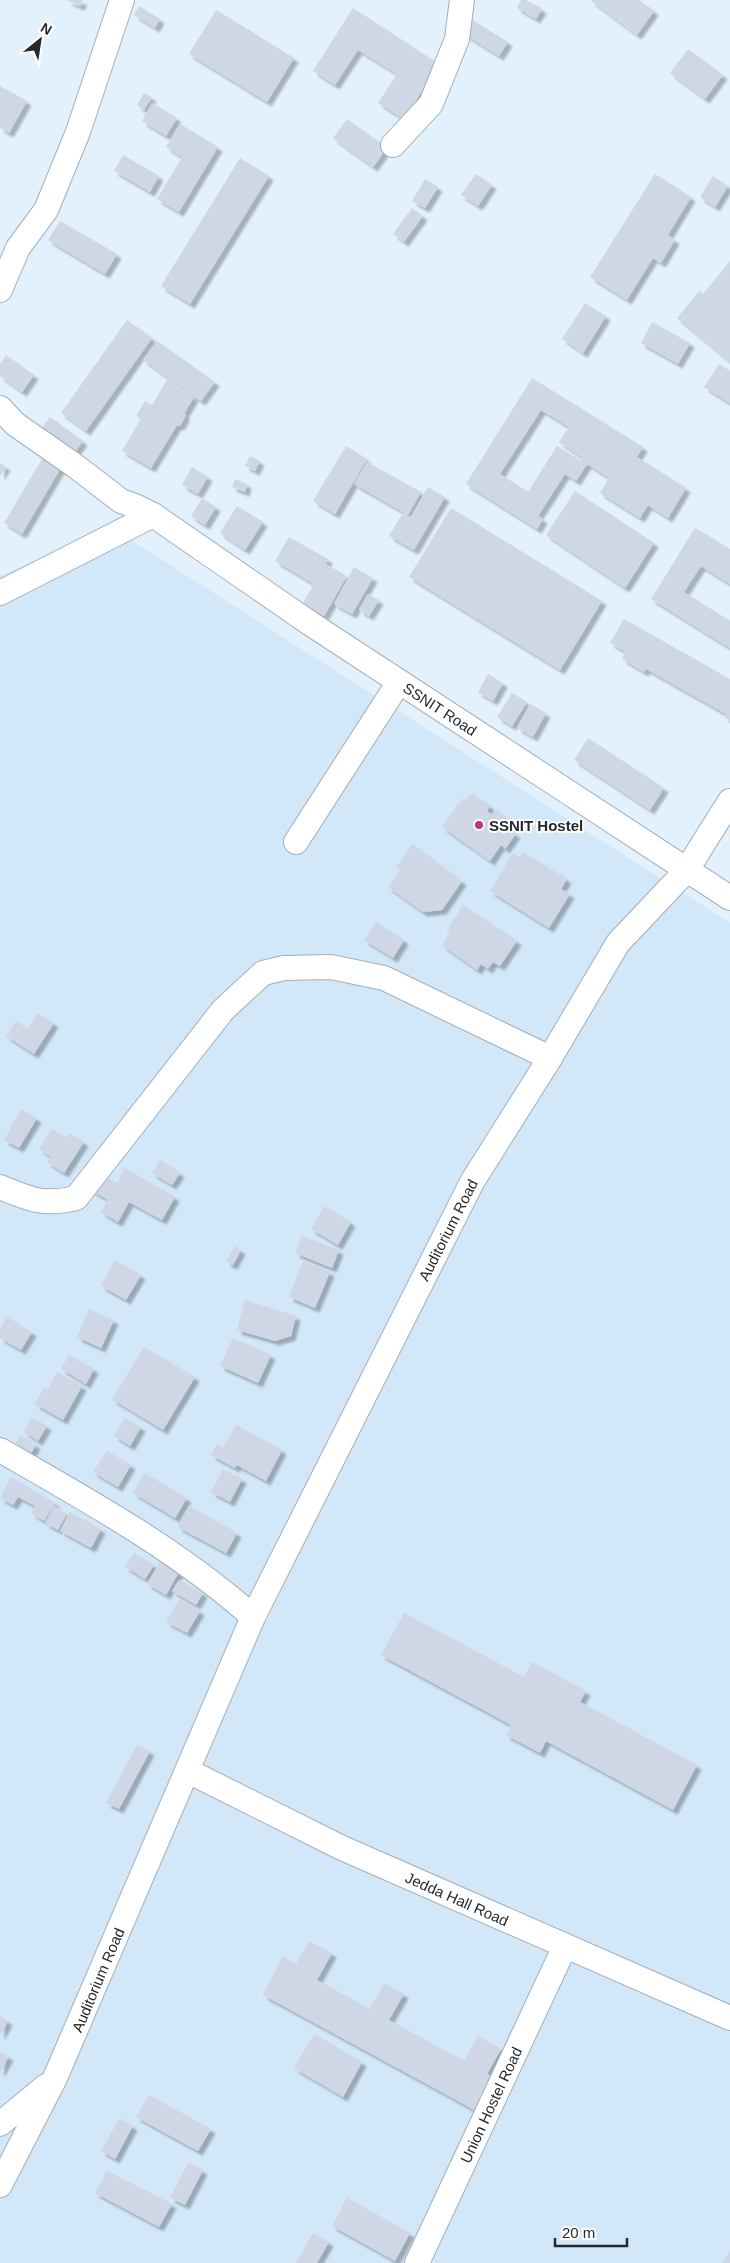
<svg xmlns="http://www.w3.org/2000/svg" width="730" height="2263" font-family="Helvetica,sans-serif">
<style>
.built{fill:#d2e7f8}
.building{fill:#cfd6e5;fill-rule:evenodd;filter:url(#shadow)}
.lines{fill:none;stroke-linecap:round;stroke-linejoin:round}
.street-casing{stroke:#a1afba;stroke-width:26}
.street{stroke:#fff;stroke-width:24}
.poi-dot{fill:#bb3880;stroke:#fff;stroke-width:2}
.labels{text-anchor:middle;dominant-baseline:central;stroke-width:4;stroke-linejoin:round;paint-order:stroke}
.street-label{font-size:15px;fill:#24292e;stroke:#fff}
.poi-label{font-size:15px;font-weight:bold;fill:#24292e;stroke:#fff;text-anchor:start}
</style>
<defs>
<filter id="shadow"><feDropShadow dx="4.5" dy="4.5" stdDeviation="1" flood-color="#0004"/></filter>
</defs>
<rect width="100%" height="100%" fill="#e2f1fc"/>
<path class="built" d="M 109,526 L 730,923 L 730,2263 L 0,2263 L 0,576 Z"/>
<g class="building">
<path d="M 66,0 L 83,0 L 80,6 Z"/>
<path d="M 521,0 L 526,0 L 542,9 L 536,19 L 517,8 Z"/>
<path d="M 590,0 L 639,0 L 654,11 L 637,35 Z"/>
<path d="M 139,6 L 160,19 L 155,28 L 134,15 Z"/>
<path d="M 353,8 L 439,64 L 404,119 L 378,103 L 397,74 L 358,50 L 335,85 L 313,71 Z"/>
<path d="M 216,10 L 294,58 L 267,102 L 189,54 Z"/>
<path d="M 472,20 L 508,42 L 499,56 L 464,34 Z"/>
<path d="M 688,49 L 723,75 L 705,99 L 670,73 Z"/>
<path d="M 0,86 L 27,101 L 9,133 L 0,128 Z"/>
<path d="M 144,93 L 152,97 L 144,110 L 137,105 Z"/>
<path d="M 152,103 L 177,118 L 166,136 L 142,121 Z"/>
<path d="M 347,119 L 387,148 L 373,167 L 333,138 Z"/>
<path d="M 180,124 L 218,147 L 179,212 L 157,199 L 182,157 L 166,147 Z"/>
<path d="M 123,155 L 159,176 L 150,192 L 114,171 Z"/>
<path d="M 240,158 L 269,176 L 190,304 L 161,286 Z"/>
<path d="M 476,174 L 492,185 L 478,206 L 461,195 Z"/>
<path d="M 655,174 L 691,197 L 668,235 L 675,240 L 661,263 L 653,258 L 627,300 L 590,277 Z"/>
<path d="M 713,176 L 728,186 L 715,207 L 700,197 Z"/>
<path d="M 425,179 L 438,187 L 425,208 L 412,201 Z"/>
<path d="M 412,208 L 423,216 L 404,242 L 393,234 Z"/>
<path d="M 60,221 L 117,254 L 105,274 L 48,240 Z"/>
<path d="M 730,261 L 730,362 L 677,318 L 699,291 L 703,294 Z"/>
<path d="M 585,303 L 606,316 L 583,353 L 562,339 Z"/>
<path d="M 127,320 L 152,338 L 86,431 L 61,413 Z"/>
<path d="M 652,322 L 690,343 L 678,364 L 641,343 Z"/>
<path d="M 157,341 L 215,382 L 201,401 L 143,360 Z"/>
<path d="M 6,355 L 34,375 L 22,392 L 0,376 L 0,364 Z"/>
<path d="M 719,364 L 730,371 L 730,403 L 704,387 Z"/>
<path d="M 532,378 L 643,447 L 637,457 L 686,488 L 668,518 L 648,505 L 640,518 L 600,493 L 609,478 L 587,464 L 576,481 L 565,474 L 538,516 L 543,519 L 537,529 L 466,484 ZM 541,410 L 569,427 L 559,442 L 583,458 L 582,461 L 557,446 L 528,492 L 500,474 Z"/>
<path d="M 167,380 L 194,397 L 184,414 L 186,415 L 180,426 L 177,425 L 151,468 L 122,451 L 141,419 L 136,416 L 145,401 L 152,405 Z"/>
<path d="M 50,417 L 83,441 L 73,455 L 40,431 Z"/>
<path d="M 346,446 L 367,459 L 335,514 L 313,501 Z"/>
<path d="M 45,454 L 63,464 L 22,534 L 4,523 Z"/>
<path d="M 250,456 L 260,461 L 255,471 L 245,466 Z"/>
<path d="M 367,462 L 421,492 L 408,515 L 354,484 Z"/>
<path d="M 0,463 L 6,466 L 0,476 Z"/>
<path d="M 192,467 L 208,477 L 198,494 L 182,485 Z"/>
<path d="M 235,479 L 247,484 L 245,492 L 232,487 Z"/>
<path d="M 428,487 L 445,497 L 414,550 L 389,536 L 403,513 L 410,518 Z"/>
<path d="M 575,491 L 654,543 L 625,588 L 546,535 Z"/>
<path d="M 202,498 L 216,507 L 205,525 L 191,516 Z"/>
<path d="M 237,506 L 263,522 L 245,550 L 220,533 Z"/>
<path d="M 451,508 L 602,601 L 560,670 L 409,577 Z"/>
<path d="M 695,528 L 730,549 L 730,584 L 701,566 L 684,592 L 730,621 L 730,648 L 651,599 Z"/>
<path d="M 289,537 L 328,559 L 326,564 L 347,576 L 324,616 L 303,603 L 314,584 L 275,561 Z"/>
<path d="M 354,567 L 373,578 L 352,614 L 334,604 Z"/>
<path d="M 368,594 L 379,600 L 369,616 L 359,610 Z"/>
<path d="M 624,619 L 730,679 L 730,721 L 724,717 L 726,714 L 646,669 L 644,672 L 622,659 L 626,652 L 610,643 Z"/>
<path d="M 488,674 L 503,683 L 493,701 L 478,692 Z"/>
<path d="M 512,693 L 527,702 L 512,726 L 497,717 Z"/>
<path d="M 530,704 L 546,713 L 533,737 L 517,728 Z"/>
<path d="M 588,738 L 664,788 L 650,810 L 574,760 Z"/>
<path d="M 472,793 L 490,806 L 487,811 L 492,815 L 496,809 L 515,823 L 510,830 L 516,834 L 505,849 L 501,845 L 490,861 L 442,827 L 463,798 L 466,800 Z"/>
<path d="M 412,844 L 462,881 L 442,910 L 423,912 L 388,887 L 400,870 L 396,867 Z"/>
<path d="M 523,852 L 567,879 L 561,889 L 570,894 L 549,928 L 490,891 L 513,853 L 520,857 Z"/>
<path d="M 463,905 L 517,941 L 500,966 L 493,962 L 488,969 L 481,964 L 477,970 L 442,945 L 450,932 L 447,930 Z"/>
<path d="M 376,922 L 404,940 L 393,958 L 364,940 Z"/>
<path d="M 38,1013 L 54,1023 L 34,1054 L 6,1036 L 16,1021 L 27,1029 Z"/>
<path d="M 21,1109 L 37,1118 L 19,1148 L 4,1140 Z"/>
<path d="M 52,1129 L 66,1138 L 70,1133 L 84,1142 L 64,1173 L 47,1162 L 51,1157 L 39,1149 Z"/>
<path d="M 160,1160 L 180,1173 L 172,1185 L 152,1173 Z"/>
<path d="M 125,1168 L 175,1197 L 162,1220 L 129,1202 L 118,1222 L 101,1212 L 108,1200 L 91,1190 L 100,1174 L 117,1183 Z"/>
<path d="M 324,1206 L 351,1222 L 338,1245 L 311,1229 Z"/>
<path d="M 302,1236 L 339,1250 L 332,1268 L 295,1253 Z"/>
<path d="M 235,1246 L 241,1250 L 233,1265 L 226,1262 Z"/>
<path d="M 115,1260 L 141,1275 L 126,1300 L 101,1286 Z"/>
<path d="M 303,1261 L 330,1272 L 315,1308 L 289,1297 Z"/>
<path d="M 245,1300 L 296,1316 L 291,1336 L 275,1341 L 237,1330 Z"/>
<path d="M 89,1309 L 114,1320 L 101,1348 L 77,1337 Z"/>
<path d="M 7,1317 L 32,1332 L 21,1350 L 0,1338 L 0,1329 Z"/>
<path d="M 233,1338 L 271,1355 L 258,1383 L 220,1366 Z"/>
<path d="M 144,1347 L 195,1377 L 163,1430 L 112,1399 Z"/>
<path d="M 69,1355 L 94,1369 L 86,1384 L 61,1369 Z"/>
<path d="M 57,1372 L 82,1386 L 63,1420 L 35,1404 L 44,1387 L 48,1389 Z"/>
<path d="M 31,1417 L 47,1426 L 38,1441 L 24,1432 Z"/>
<path d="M 125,1418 L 141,1427 L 130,1446 L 114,1436 Z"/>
<path d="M 236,1425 L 282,1450 L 266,1481 L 237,1465 L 235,1468 L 211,1455 L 217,1444 L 223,1448 Z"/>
<path d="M 20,1435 L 36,1445 L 27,1460 L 12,1451 Z"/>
<path d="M 107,1451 L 131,1465 L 118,1487 L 93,1472 Z"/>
<path d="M 223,1469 L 242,1479 L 230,1502 L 211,1492 Z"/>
<path d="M 144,1473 L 187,1498 L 175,1518 L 133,1493 Z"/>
<path d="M 11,1477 L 55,1503 L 44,1521 L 31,1513 L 35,1506 L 18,1497 L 13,1505 L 0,1498 Z"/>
<path d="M 54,1506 L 67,1514 L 58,1530 L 45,1523 Z"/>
<path d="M 189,1506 L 237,1533 L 226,1553 L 178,1527 Z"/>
<path d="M 70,1512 L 101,1529 L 91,1548 L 60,1531 Z"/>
<path d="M 134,1553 L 154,1565 L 145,1579 L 125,1567 Z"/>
<path d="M 160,1562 L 179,1572 L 166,1595 L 147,1584 Z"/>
<path d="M 179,1580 L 203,1593 L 196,1605 L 172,1591 Z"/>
<path d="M 179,1599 L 200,1611 L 187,1633 L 166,1622 Z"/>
<path d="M 404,1613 L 524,1677 L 532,1662 L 586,1691 L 580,1702 L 697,1765 L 673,1810 L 546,1741 L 540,1753 L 506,1735 L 511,1725 L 381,1655 Z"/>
<path d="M 137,1745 L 150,1751 L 119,1809 L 106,1803 Z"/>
<path d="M 309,1941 L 332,1953 L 317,1980 L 370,2009 L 384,1983 L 404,1994 L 389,2020 L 464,2061 L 478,2036 L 501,2049 L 487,2074 L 498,2080 L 480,2113 L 263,1995 L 283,1956 L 296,1964 Z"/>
<path d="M 0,2016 L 8,2021 L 0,2036 Z"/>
<path d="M 314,2034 L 362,2062 L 343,2097 L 294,2068 Z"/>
<path d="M 0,2052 L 9,2056 L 0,2073 Z"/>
<path d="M 149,2095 L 211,2129 L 198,2151 L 136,2117 Z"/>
<path d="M 120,2118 L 133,2126 L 115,2159 L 101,2151 Z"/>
<path d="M 188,2163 L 203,2170 L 185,2205 L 170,2198 Z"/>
<path d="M 107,2171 L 172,2204 L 159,2227 L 95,2193 Z"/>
<path d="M 347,2198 L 410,2233 L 395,2261 L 332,2226 Z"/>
<path d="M 313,2233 L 329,2242 L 317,2263 L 296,2263 Z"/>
<path d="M 730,2250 L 730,2263 L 723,2263 Z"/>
</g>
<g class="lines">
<defs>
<g id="street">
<path d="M 393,145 L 431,104 L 457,39 L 462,0"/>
<path d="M 0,290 L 18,248 L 46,210 L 78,132 L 122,0"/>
<path d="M 0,408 L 15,424 L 74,465 L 121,501 L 135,506 L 153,515 L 311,624 L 730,898"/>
<path d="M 0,593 L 153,515"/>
<path d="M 296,842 L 399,682"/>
<path d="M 0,1187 C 29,1199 44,1206 76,1198 L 223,1010 L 263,973 L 284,968 L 331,967 L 384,978 L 550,1058"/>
<path d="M 0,1450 C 87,1500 178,1550 253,1617"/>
<path d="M 188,1771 L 340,1847 L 730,2018"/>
<path d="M 0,2124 L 46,2086"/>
<path d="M 0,2185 L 55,2078 L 253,1617 L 472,1182 L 550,1058 L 618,943 L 686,871 L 730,801"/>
<path d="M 417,2263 L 565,1946"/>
</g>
</defs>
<use href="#street" class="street-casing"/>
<use href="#street" class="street"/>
</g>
<circle class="poi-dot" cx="479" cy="825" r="5"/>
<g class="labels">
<g class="street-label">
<text transform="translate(440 709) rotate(33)">SSNIT Road</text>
<text transform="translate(448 1230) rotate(-63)">Auditorium Road</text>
<text transform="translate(457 1899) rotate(24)">Jedda Hall Road</text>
<text transform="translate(98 1980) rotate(-67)">Auditorium Road</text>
<text transform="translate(491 2105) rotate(-65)">Union Hostel Road</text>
</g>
<g class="poi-label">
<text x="489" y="825">SSNIT Hostel</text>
</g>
</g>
<g transform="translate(40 40) rotate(30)" stroke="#ffffff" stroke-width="4" paint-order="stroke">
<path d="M0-4L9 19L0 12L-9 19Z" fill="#24292e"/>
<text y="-8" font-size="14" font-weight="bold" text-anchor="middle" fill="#24292e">N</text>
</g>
<path d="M555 2238v8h72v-8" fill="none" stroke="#24292e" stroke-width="2.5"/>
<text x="562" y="2238" font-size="15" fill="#24292e" stroke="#ffffff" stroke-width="4" paint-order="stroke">20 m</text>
</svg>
